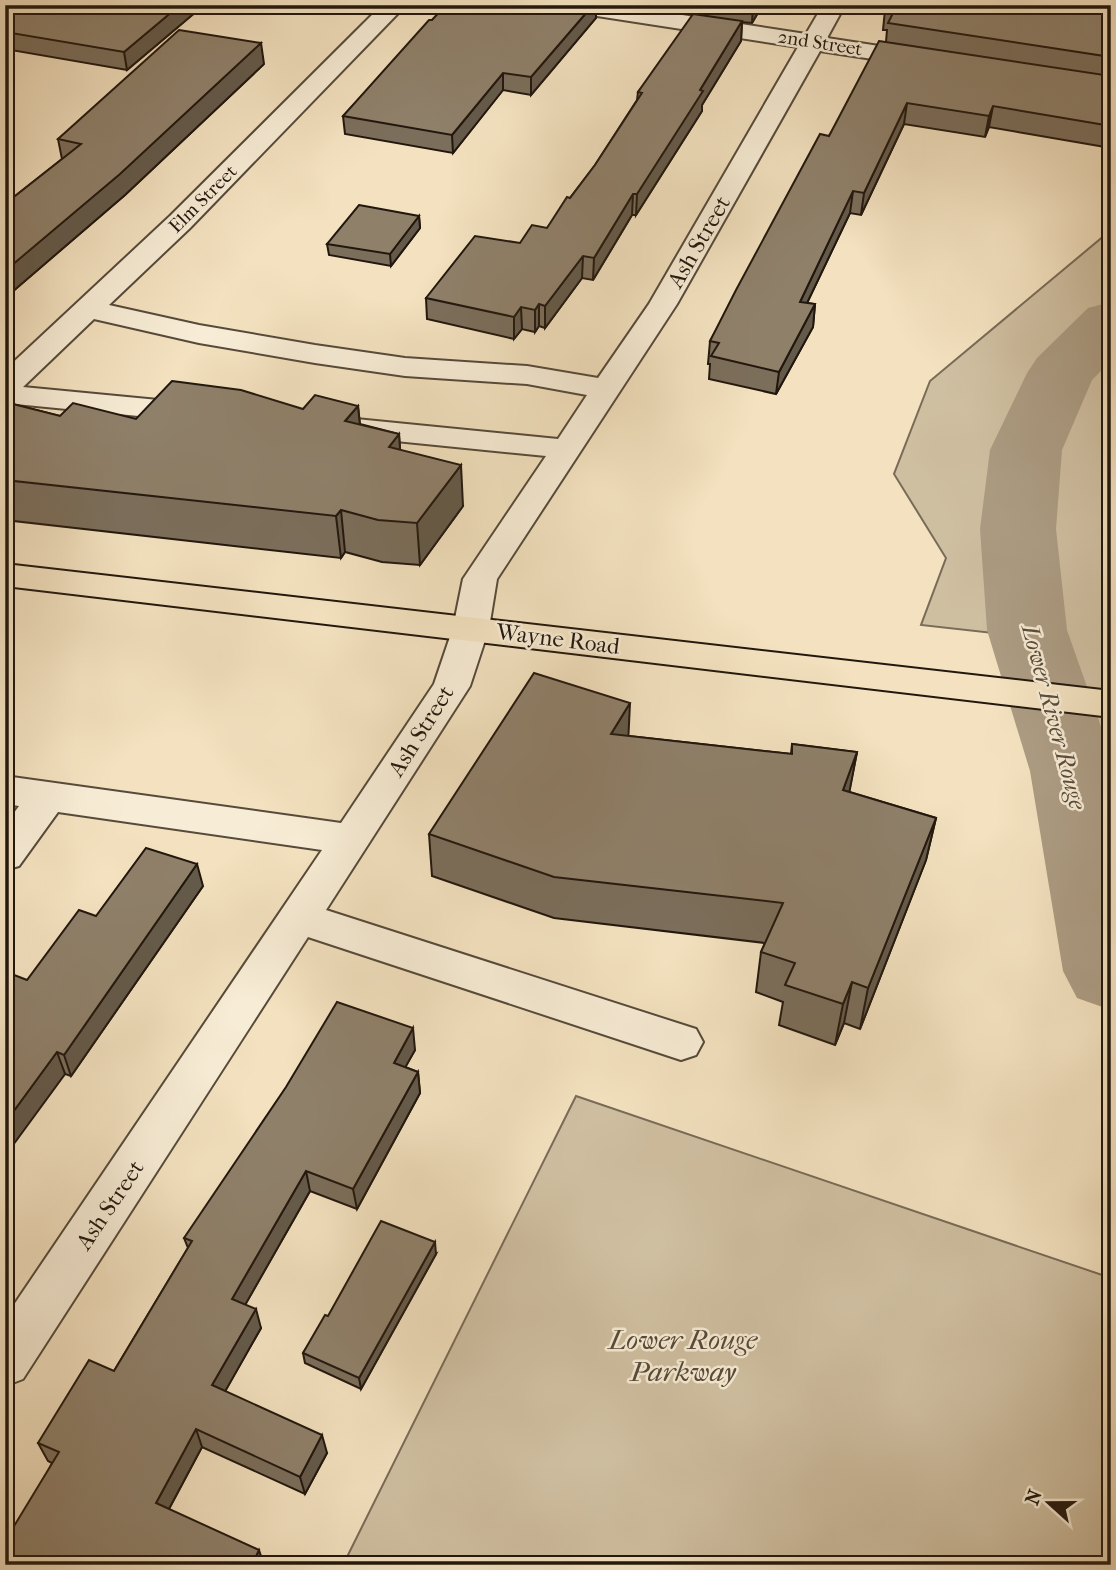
<svg xmlns="http://www.w3.org/2000/svg" width="1116" height="1570" font-family="'IM FELL French Canon',serif">
<style>
.green{fill:#cfbfa1;stroke:#786b58;stroke-width:2}
.lines{fill:none;stroke-linecap:round;stroke-linejoin:round}
.river{fill:#ac9c83;fill-rule:evenodd}
.minor-casing{stroke:#564a3a;stroke-width:4}
.major-casing{stroke:#22170e;stroke-width:4}
.minor{fill:#f7ecd5;fill-rule:evenodd}
.major{fill:#f3e1bf;fill-rule:evenodd}
.wall{fill:#7b6e5b;stroke:#22170e;stroke-width:2}
.shaded-wall{fill:#645a4a;stroke:#22170e;stroke-width:2}
.building{fill:#8f806a;stroke:#22170e;stroke-width:2}
.labels{text-anchor:middle;dominant-baseline:central;stroke-width:5;stroke-linejoin:round;paint-order:stroke}
.far-street-label{font-size:19px;fill:#22170e;stroke:#f7ecd5}
.street-label{font-size:23px;fill:#22170e;stroke:#f7ecd5}
.water-label{font-size:24px;font-style:italic;fill:#594c3d;stroke:#f7ecd5}
.near-park-label{font-size:28px;font-style:italic;fill:#56493a;stroke:#f7ecd5}
</style>
<rect width="100%" height="100%" fill="#f3e1bf"/>
<filter id="stains"><feTurbulence type="fractalNoise" baseFrequency=".00286" numOctaves="4"/><feColorMatrix values="0 0 0 0 .2 0 0 0 0 .09 0 0 0 0 .02 0 0 0 .5 -.17"/></filter>
<radialGradient id="worn" r=".72"><stop offset=".6" stop-color="#630" stop-opacity="0"/><stop offset="1" stop-color="#630" stop-opacity=".3"/></radialGradient>
<g class="green">
<path d="M 1111,230 L 1111,971 L 1073,771 L 1029,637 L 921,625 L 946,558 L 894,474 L 930,381 Z"/>
<path d="M 576,1096 L 1111,1278 L 1111,1565 L 343,1565 Z"/>
</g>
<g class="lines">
<path class="river" d="M 1111,302 L 1111,361 L 1092,380 L 1062,450 L 1056,529 L 1067,630 L 1111,755 L 1111,1010 L 1077,998 L 1063,971 L 1030,771 L 987,630 L 980,529 L 990,450 L 1027,373 L 1037,358 L 1088,308 Z"/>
<defs>
<path id="minor" d="M 382,5 L 406,5 L 190,228 L 109,305 L 199,325 L 315,345 L 405,358 L 527,366 L 598,378 L 649,304 L 798,47 L 571,12 L 563,10 L 560,5 L 617,5 L 806,34 L 823,5 L 845,5 L 827,38 L 925,53 L 933,55 L 937,60 L 933,65 L 925,67 L 820,51 L 677,304 L 497,579 L 489,628 L 470,686 L 326,910 L 696,1029 L 703,1042 L 696,1055 L 681,1060 L 308,937 L 23,1379 L 5,1386 L 5,1318 L 322,850 L 58,812 L 19,866 L 5,870 L 5,825 L 19,806 L 5,804 L 5,776 L 341,823 L 434,684 L 453,628 L 463,579 L 546,456 L 336,435 L 325,433 L 320,426 L 325,419 L 336,417 L 558,439 L 587,395 L 527,384 L 405,376 L 315,363 L 199,343 L 94,319 L 23,387 L 200,404 L 211,406 L 215,413 L 211,420 L 200,422 L 5,403 L 5,370 L 170,216 Z"/>
<path id="major" d="M 5,564 L 1111,691 L 1111,717 L 5,586 Z"/>
</defs>
<use href="#minor" class="minor-casing"/>
<use href="#major" class="major-casing"/>
<use href="#minor" class="minor"/>
<use href="#major" class="major"/>
</g>
<g class="wall">
<path d="M 5,5 L 204,5 L 127,70 L 5,49 Z"/>
<path d="M 446,5 L 596,5 L 596,18 L 531,95 L 503,90 L 453,153 L 345,134 L 343,116 Z"/>
<path d="M 704,5 L 768,5 L 764,12 L 759,11 L 752,23 L 742,22 L 741,41 L 702,105 L 702,111 L 636,215 L 632,215 L 593,280 L 582,278 L 545,328 L 539,326 L 535,332 L 522,329 L 514,339 L 427,319 L 426,298 L 547,228 L 595,165 L 637,100 L 638,92 L 704,15 Z"/>
<path d="M 885,10 L 1111,12 L 1111,148 L 989,127 L 985,137 L 904,124 L 861,215 L 850,213 L 807,303 L 815,304 L 813,327 L 776,394 L 709,379 L 710,364 L 708,364 L 710,341 L 829,136 L 886,42 L 887,30 L 883,30 Z"/>
<path d="M 264,64 L 125,195 L 5,298 L 5,204 L 62,159 L 58,139 Z"/>
<path d="M 419,216 L 420,228 L 391,266 L 329,255 L 327,244 Z"/>
<path d="M 5,402 L 60,416 L 136,419 L 358,406 L 360,424 L 399,434 L 400,450 L 463,506 L 420,565 L 382,562 L 345,552 L 341,558 L 5,520 Z"/>
<path d="M 629,736 L 791,754 L 792,744 L 857,752 L 849,792 L 936,818 L 926,860 L 860,1029 L 844,1023 L 835,1045 L 779,1025 L 783,1002 L 756,992 L 761,952 L 765,943 L 554,918 L 432,876 L 429,834 Z"/>
<path d="M 203,886 L 71,1076 L 65,1074 L 27,980 Z"/>
<path d="M 415,1050 L 405,1067 L 418,1072 L 420,1093 L 357,1209 L 310,1191 L 245,1305 L 261,1328 L 225,1391 L 327,1453 L 305,1494 L 202,1447 L 169,1509 L 264,1565 L 5,1565 L 52,1463 L 48,1461 L 38,1443 L 114,1371 L 188,1248 L 184,1238 Z"/>
<path d="M 436,1254 L 361,1389 L 305,1363 L 303,1353 L 328,1316 Z"/>
</g>
<g class="shaded-wall">
<path d="M 180,5 L 204,5 L 127,70 L 124,52 Z"/>
<path d="M 593,5 L 596,5 L 596,18 L 531,95 L 531,77 Z"/>
<path d="M 753,5 L 760,5 L 759,11 L 752,23 Z"/>
<path d="M 742,21 L 741,41 L 702,105 L 702,111 L 636,215 L 637,194 Z"/>
<path d="M 261,43 L 264,64 L 125,195 L 5,298 L 5,271 Z"/>
<path d="M 503,73 L 503,90 L 453,153 L 452,135 Z"/>
<path d="M 907,103 L 904,124 L 861,215 L 864,193 Z"/>
<path d="M 993,106 L 989,127 L 985,137 L 989,116 Z"/>
<path d="M 853,191 L 850,213 L 797,324 L 800,302 Z"/>
<path d="M 633,194 L 632,215 L 593,280 L 594,258 Z"/>
<path d="M 419,216 L 420,228 L 391,266 L 390,254 Z"/>
<path d="M 583,256 L 582,278 L 545,328 L 545,306 Z"/>
<path d="M 539,304 L 539,326 L 535,332 L 535,310 Z"/>
<path d="M 815,304 L 813,327 L 776,394 L 779,372 Z"/>
<path d="M 521,307 L 522,329 L 514,339 L 514,317 Z"/>
<path d="M 358,406 L 362,447 L 345,421 Z"/>
<path d="M 399,434 L 402,476 L 389,447 Z"/>
<path d="M 461,465 L 463,506 L 420,565 L 417,523 Z"/>
<path d="M 341,510 L 345,552 L 341,558 L 336,516 Z"/>
<path d="M 630,703 L 628,745 L 611,734 Z"/>
<path d="M 857,752 L 849,794 L 843,790 Z"/>
<path d="M 936,818 L 926,860 L 860,1029 L 868,988 Z"/>
<path d="M 197,864 L 203,886 L 71,1076 L 64,1055 Z"/>
<path d="M 852,982 L 844,1023 L 835,1045 L 843,1004 Z"/>
<path d="M 413,1028 L 415,1050 L 396,1084 L 394,1063 Z"/>
<path d="M 57,1052 L 65,1074 L 5,1156 L 5,1123 Z"/>
<path d="M 418,1072 L 420,1093 L 357,1209 L 353,1189 Z"/>
<path d="M 306,1171 L 310,1191 L 237,1319 L 232,1299 Z"/>
<path d="M 435,1242 L 436,1254 L 361,1389 L 359,1378 Z"/>
<path d="M 256,1309 L 261,1328 L 218,1404 L 212,1385 Z"/>
<path d="M 196,1429 L 202,1447 L 163,1520 L 156,1503 Z"/>
<path d="M 322,1435 L 327,1453 L 305,1494 L 300,1477 Z"/>
<path d="M 259,1550 L 264,1565 L 252,1565 Z"/>
<path d="M 110,1559 L 113,1565 L 107,1565 Z"/>
</g>
<g class="building">
<path d="M 5,5 L 180,5 L 124,52 L 5,32 Z"/>
<path d="M 446,5 L 593,5 L 531,77 L 503,73 L 452,135 L 343,116 L 429,20 L 432,20 Z"/>
<path d="M 888,5 L 1010,5 L 1063,13 L 1065,6 L 1111,12 L 1111,57 L 888,23 L 894,11 L 885,10 Z"/>
<path d="M 693,14 L 742,21 L 700,90 L 703,91 L 637,194 L 633,194 L 594,258 L 583,256 L 545,306 L 539,304 L 535,310 L 521,307 L 514,317 L 426,298 L 475,236 L 520,243 L 532,225 L 547,228 L 567,197 L 570,198 L 595,165 L 642,93 L 638,92 Z"/>
<path d="M 179,30 L 261,43 L 120,174 L 5,271 L 5,204 L 81,144 L 58,139 Z"/>
<path d="M 879,41 L 1111,76 L 1111,126 L 993,106 L 989,116 L 907,103 L 864,193 L 853,191 L 800,302 L 815,304 L 779,372 L 711,356 L 719,343 L 710,341 L 736,290 L 820,134 L 829,136 Z"/>
<path d="M 359,205 L 419,216 L 390,254 L 327,244 Z"/>
<path d="M 172,381 L 241,390 L 303,409 L 315,395 L 358,406 L 345,421 L 399,434 L 389,447 L 461,465 L 417,523 L 378,520 L 341,510 L 336,516 L 5,480 L 5,402 L 60,416 L 73,403 L 136,419 Z"/>
<path d="M 534,673 L 630,703 L 611,734 L 792,754 L 792,744 L 857,752 L 843,790 L 936,818 L 868,988 L 852,982 L 843,1004 L 785,985 L 795,963 L 761,952 L 783,903 L 554,877 L 429,834 Z"/>
<path d="M 146,848 L 197,864 L 64,1055 L 57,1052 L 5,1123 L 5,978 L 9,973 L 27,980 L 79,910 L 96,916 Z"/>
<path d="M 337,1002 L 413,1028 L 394,1063 L 418,1072 L 353,1189 L 306,1171 L 232,1299 L 256,1309 L 212,1385 L 322,1435 L 300,1477 L 196,1429 L 156,1503 L 259,1550 L 252,1565 L 123,1565 L 110,1559 L 107,1565 L 5,1565 L 5,1541 L 59,1452 L 38,1443 L 89,1360 L 114,1371 L 192,1241 L 184,1238 L 286,1087 Z"/>
<path d="M 381,1221 L 435,1242 L 359,1378 L 303,1353 L 325,1315 L 328,1316 Z"/>
</g>
<g class="labels">
<g class="far-street-label">
<text transform="translate(820 43) rotate(9)">2nd Street</text>
<text transform="translate(203 199) rotate(-45)">Elm Street</text>
</g>
<g class="street-label">
<text transform="translate(699 242) rotate(-60)">Ash Street</text>
<text transform="translate(558 639) rotate(7)">Wayne Road</text>
<text transform="translate(421 731) rotate(-58)">Ash Street</text>
<text transform="translate(110 1205) rotate(-56)">Ash Street</text>
</g>
<g class="water-label">
<text transform="translate(1054 717) rotate(75)">Lower River Rouge</text>
</g>
<g class="near-park-label">
<text x="683" y="1339">Lower Rouge<tspan x="683" dy="32">Parkway</tspan></text>
</g>
</g>
<rect width="1116" height="1570" fill="none" stroke="#f3e1bf" stroke-width="28"/>
<rect x="7" y="7" width="1102" height="1556" fill="none" stroke="#22170e" stroke-width="3.5"/>
<rect x="14" y="14" width="1088" height="1542" fill="none" stroke="#22170e" stroke-width="2"/>
<g transform="translate(1049 1503) rotate(291)" stroke="#f7ecd5" stroke-width="5" paint-order="stroke">
<path d="M0-5L12 26L0 18L-12 26Z" fill="#22170e"/>
<text y="-10" font-size="19" font-weight="bold" text-anchor="middle" fill="#22170e">N</text>
</g>
<rect width="100%" height="100%" filter="url(#stains)"/>
<rect width="100%" height="100%" fill="url(#worn)"/>
</svg>
